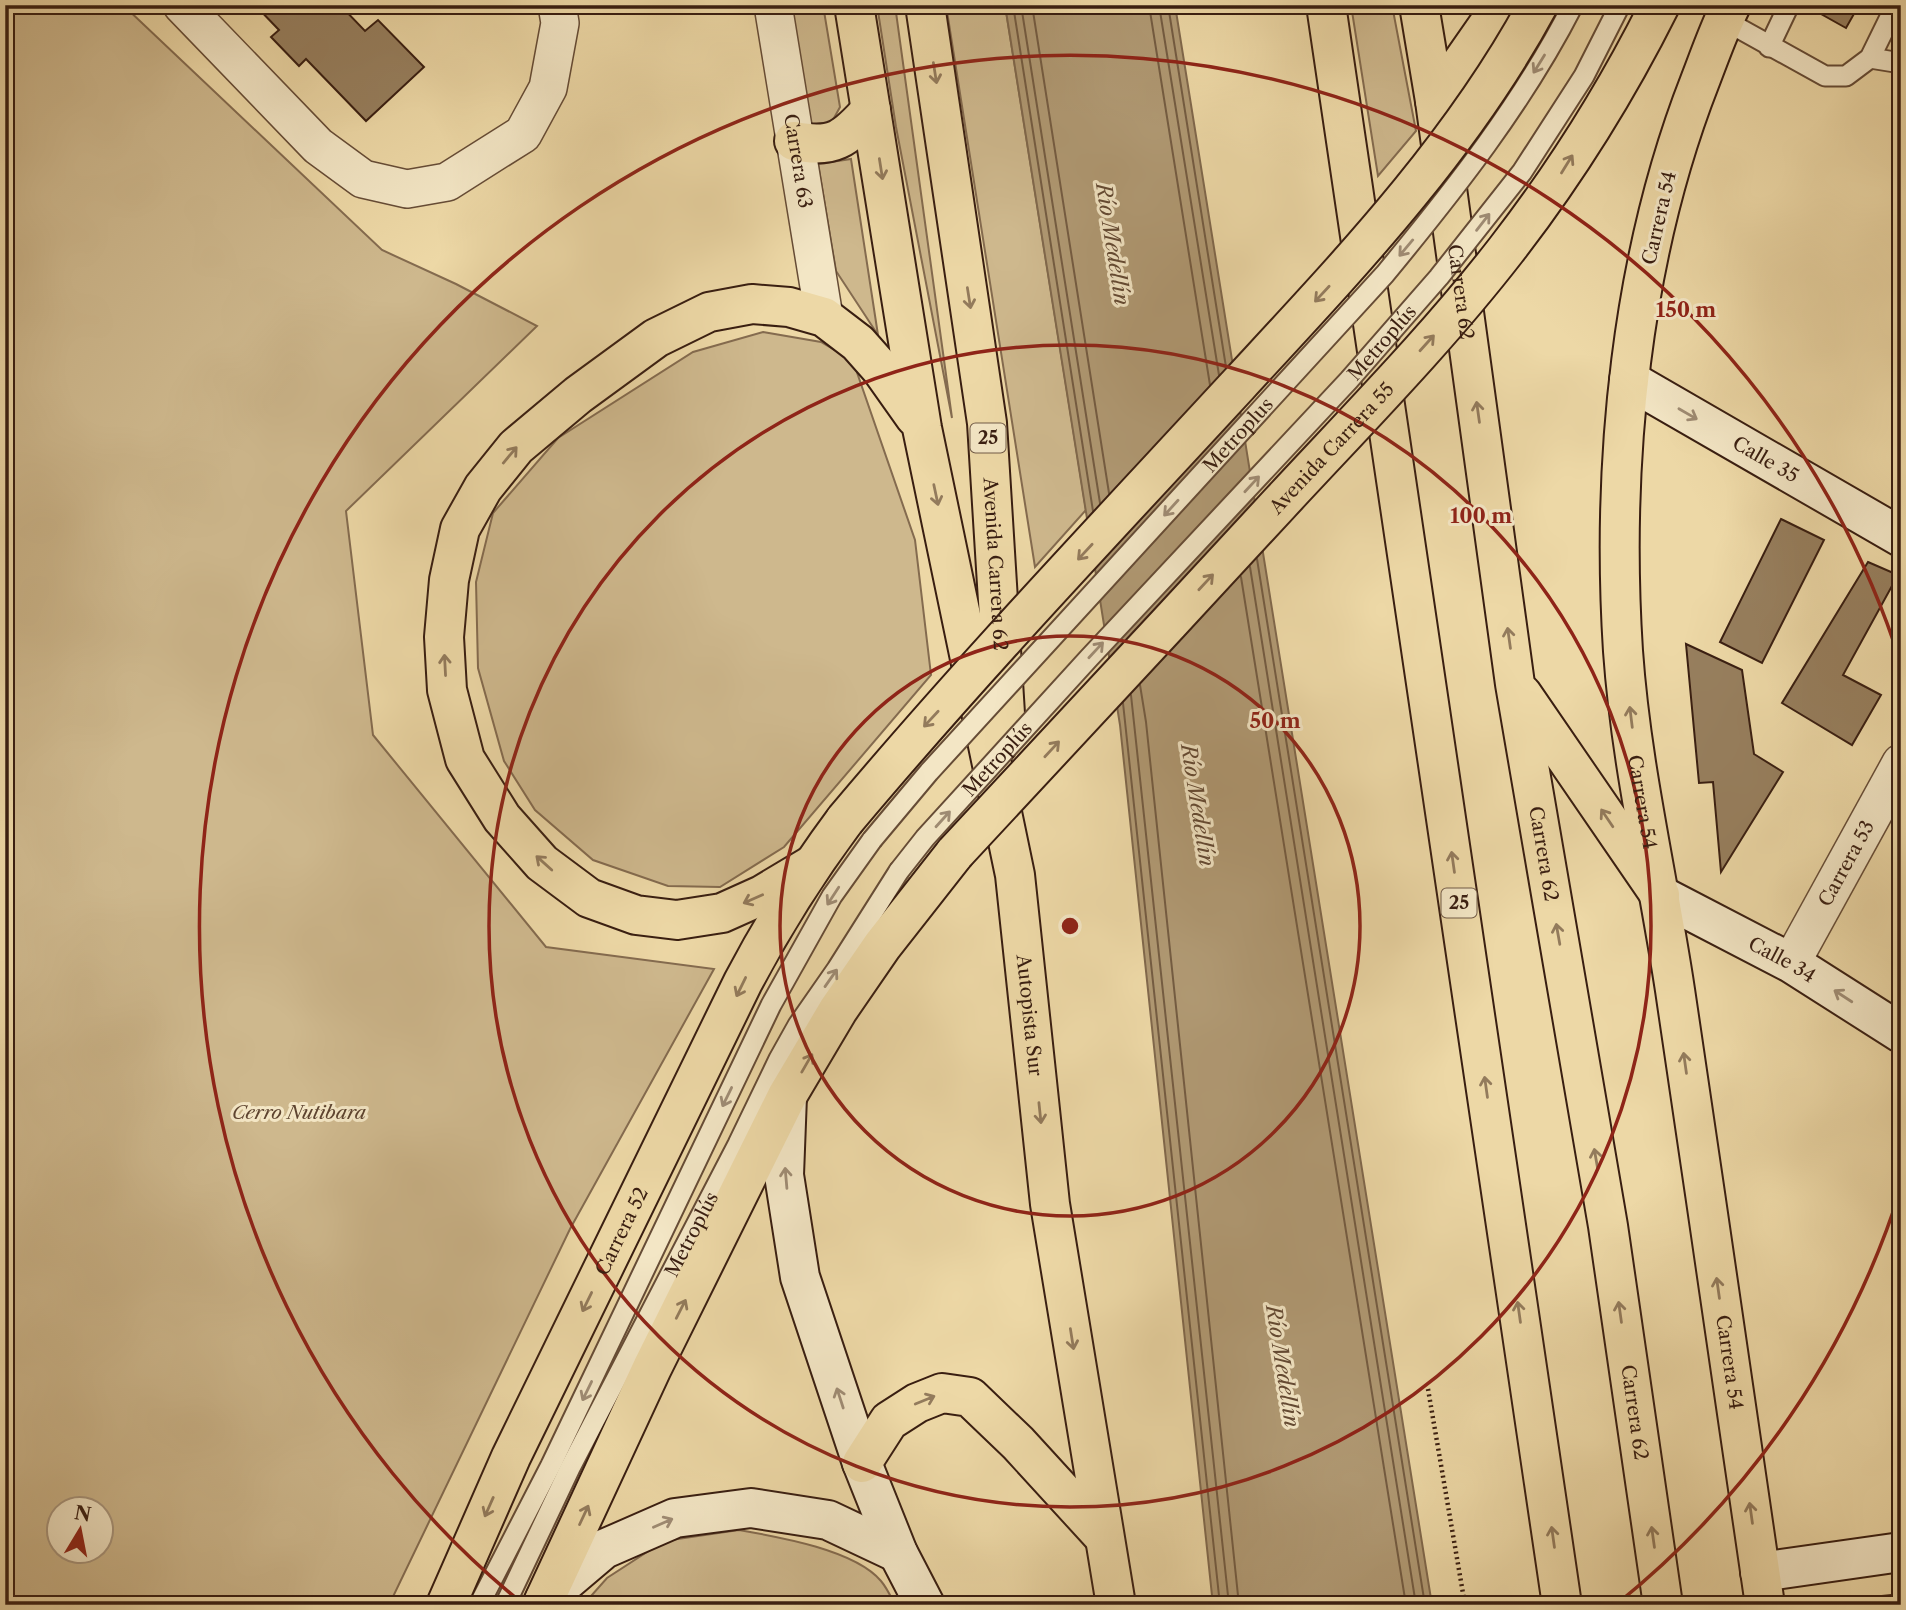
<svg xmlns="http://www.w3.org/2000/svg" width="1906" height="1610" font-family="'Libre Caslon Text',serif">
<style>
.green{fill:#ceb88d;stroke:#846b4f;stroke-width:2;fill-rule:evenodd}
.water{fill:#b09973;stroke:#80684c;stroke-width:2}
.lines{fill:none;stroke-linecap:round;stroke-linejoin:round}
.shore{stroke:#745c42;stroke-width:2}
.building{fill:#977f5e;stroke:#391e11;stroke-width:2}
.lane-casing{stroke:#664c36;stroke-width:23}
.street-casing{stroke:#664c36;stroke-width:40}
.secondary-casing{stroke:#391e11;stroke-width:42}
.primary-casing{stroke:#391e11;stroke-width:42}
.highway-casing{stroke:#391e11;stroke-width:42}
.path{stroke:#391e11;stroke-width:4.5;stroke-dasharray:2 3.5;stroke-linecap:butt}
.lane{stroke:#f3e6c5;stroke-width:19}
.street{stroke:#f3e6c5;stroke-width:37}
.secondary{stroke:#f3e6c5;stroke-width:38}
.primary{stroke:#edd8a6;stroke-width:38}
.highway{stroke:#edd8a6;stroke-width:38}
.lane-bridge-casing{stroke:#664c36;stroke-width:23;stroke-linecap:butt}
.primary-bridge-casing{stroke:#391e11;stroke-width:42;stroke-linecap:butt}
.lane-bridge{stroke:#f3e6c5;stroke-width:19}
.primary-bridge{stroke:#edd8a6;stroke-width:38}
.oneway{stroke:#9f8c74}
.oneway2{stroke:#937b5c}
.ring{fill:none;stroke:#8f2418;stroke-width:3.5}
.labels{text-anchor:middle;dominant-baseline:central;stroke-width:6;stroke-linejoin:round;paint-order:stroke}
.shield{fill:#f3e6c5;stroke:#715a47;stroke-width:2}
.shield-label{font-size:18px;font-weight:bold;fill:#391e11}
.street-label{font-size:19px;fill:#391e11;stroke:#f3e6c5}
.park-label{font-size:19px;font-style:italic;fill:#5e4430;stroke:#f3e6c5}
.water-label{font-size:21px;font-style:italic;fill:#634933;stroke:#f3e6c5}
.centre{fill:#8f2418;stroke:#f3e6c5;stroke-width:3.5}
.ring-label{font-size:21px;text-anchor:middle;font-weight:bold;fill:#8f2418;stroke:#f3e6c5;stroke-width:6;stroke-linejoin:round;paint-order:stroke}
</style>
<rect width="100%" height="100%" fill="#edd8a6"/>
<filter id="stains"><feTurbulence type="fractalNoise" baseFrequency=".00286" numOctaves="4"/><feColorMatrix values="0 0 0 0 .2 0 0 0 0 .09 0 0 0 0 .02 0 0 0 .5 -.17"/></filter>
<radialGradient id="worn" r=".72"><stop offset=".6" stop-color="#630" stop-opacity="0"/><stop offset="1" stop-color="#630" stop-opacity=".3"/></radialGradient>
<g class="green">
<path d="M 5,5 L 123,5 L 382,250 L 456,284 L 537,326 L 346,511 L 373,735 L 546,947 L 714,969 L 570,1229 L 389,1605 L 5,1605 ZM 60,1508 L 102,1508 L 102,1550 L 60,1550 Z"/>
<path d="M 789,5 L 823,5 L 840,107 L 834,118 L 824,126 L 812,125 L 804,112 Z"/>
<path d="M 877,5 L 895,5 L 952,418 L 896,127 Z"/>
<path d="M 946,5 L 1005,5 L 1086,510 L 1035,567 Z"/>
<path d="M 1351,5 L 1392,5 L 1416,131 L 1378,176 Z"/>
<path d="M 851,159 L 878,335 L 836,271 L 818,164 Z"/>
<path d="M 763,332 L 821,342 L 853,361 L 915,540 L 931,675 L 784,847 L 720,887 L 668,886 L 593,860 L 535,810 L 504,761 L 478,668 L 476,582 L 493,513 L 558,438 L 693,352 Z"/>
<path d="M 739,1530 C 779,1537 855,1550 881,1581 C 887,1588 891,1597 895,1605 L 583,1605 L 607,1578 L 664,1541 Z"/>
</g>
<path class="water" d="M 1005,5 L 1175,5 L 1432,1605 L 1213,1605 L 1120,725 Z"/>
<g class="lines">
<g class="shore">
<path d="M 1013,5 L 1093,511"/>
<path d="M 1021,5 L 1100,503"/>
<path d="M 1032,5 L 1109,493"/>
<path d="M 1149,5 L 1210,385"/>
<path d="M 1159,5 L 1219,375"/>
<path d="M 1168,5 L 1226,367"/>
<path d="M 1257,559 L 1425,1605"/>
<path d="M 1250,567 L 1416,1605"/>
<path d="M 1241,577 L 1406,1605"/>
<path d="M 1140,685 L 1146,722 L 1239,1605"/>
<path d="M 1131,695 L 1229,1605"/>
<path d="M 1123,703 L 1220,1605"/>
</g>
</g>
<g class="building">
<path d="M 255,5 L 340,5 L 365,31 L 378,20 L 424,67 L 366,121 L 306,59 L 299,66 L 271,37 L 279,30 Z"/>
<path d="M 1805,5 L 1859,5 L 1846,28 Z"/>
<path d="M 1781,519 L 1824,540 L 1762,663 L 1720,642 Z"/>
<path d="M 1868,562 L 1898,575 L 1843,675 L 1881,695 L 1852,745 L 1782,703 Z"/>
<path d="M 1686,644 L 1742,670 L 1754,754 L 1783,772 L 1721,872 L 1713,782 L 1699,783 Z"/>
<path d="M 1901,1594 L 1901,1605 L 1829,1605 L 1831,1601 Z"/>
</g>
<g class="lines">
<defs>
<g id="lane">
<path d="M 1724,20 L 1825,76 L 1846,76 L 1870,58 L 1896,5"/>
<path d="M 1769,47 L 1789,5"/>
<path d="M 1870,58 L 1901,63"/>
<path d="M 479,1605 L 551,1465 L 771,1005 L 832,896 L 872,840"/>
<path id="s1" d="M 505,1605 L 570,1468 L 738,1144 L 779,1059 L 798,1025 L 837,969 L 899,871"/>
</g>
<g id="street">
<path d="M 182,5 L 318,146 L 363,179 L 407,189 L 447,182 L 523,134 L 548,88 L 560,23 L 557,5"/>
<path id="s2" d="M 773,5 L 824,317"/>
<path id="s3" d="M 1791,963 L 1901,763"/>
</g>
<g id="secondary">
<path id="s4" d="M 1629,380 L 1901,537"/>
<path id="s5" d="M 1660,895 L 1791,963 L 1901,1033"/>
<path d="M 787,1096 L 784,1175 L 800,1277 L 862,1463 L 898,1553 L 925,1605"/>
<path d="M 1760,1572 L 1901,1552"/>
<path d="M 545,1599 L 604,1549 L 675,1518 L 751,1508 L 828,1520 L 898,1553"/>
</g>
<g id="primary">
<path id="s6" d="M 1731,5 C 1719,29 1710,55 1700,81 C 1631,257 1611,463 1623,651 C 1631,765 1658,877 1675,990 C 1705,1195 1736,1400 1765,1605"/>
<path id="s7" d="M 446,1605 L 511,1457 L 743,982 C 773,925 807,871 845,820"/>
<path d="M 542,1605 L 652,1368 L 787,1096 L 838,1010 L 882,946 L 955,853"/>
</g>
<g id="highway">
<path id="s8" d="M 854,5 L 922,428 L 1015,875 L 1050,1204 L 1116,1605"/>
<path id="s9" d="M 925,5 L 987,423 L 1006,730"/>
<path d="M 1326,5 L 1562,1605"/>
<path id="s10" d="M 1419,5 L 1435,101 L 1515,684 L 1608,1226 L 1663,1605"/>
<path d="M 1435,101 L 1502,5"/>
<path d="M 794,141 C 834,149 845,139 871,110"/>
<path d="M 1522,694 L 1660,895"/>
<path d="M 812,865 L 762,895 L 722,913 L 677,920 L 636,915 L 589,898 L 542,863 L 502,818 L 465,759 L 447,690 L 444,637 L 449,580 L 460,529 L 483,488 L 516,447 L 578,395 L 656,338 L 709,312 L 752,304 L 789,307 L 824,317 L 858,343 L 881,369 L 915,417"/>
<path d="M 862,1463 L 889,1421 L 917,1403 L 942,1393 L 970,1397 L 1018,1443 L 1104,1537"/>
</g>
</defs>
<use href="#lane" class="lane-casing"/>
<use href="#street" class="street-casing"/>
<use href="#secondary" class="secondary-casing"/>
<use href="#primary" class="primary-casing"/>
<use href="#highway" class="highway-casing"/>
<g class="path">
<path d="M 5,116 L 12,140 L 5,181"/>
<path d="M 1428,1389 L 1465,1605"/>
</g>
<use href="#lane" class="lane"/>
<use href="#street" class="street"/>
<use href="#secondary" class="secondary"/>
<use href="#primary" class="primary"/>
<use href="#highway" class="highway"/>
<defs>
<g id="lane-bridge">
<path id="s11" d="M 872,840 L 929,772 L 1385,274 C 1455,189 1523,103 1573,5"/>
<path id="s12" d="M 899,871 L 925,838 L 1089,658 L 1349,380 L 1439,277 L 1522,172 L 1584,76 L 1620,5"/>
</g>
<g id="primary-bridge">
<path d="M 845,820 C 971,670 1106,528 1239,384 C 1348,266 1461,148 1538,5"/>
<path id="s13" d="M 955,853 C 1064,736 1172,620 1280,503 C 1357,420 1437,339 1506,250 C 1565,174 1617,91 1660,5"/>
</g>
</defs>
<use href="#lane-bridge" class="lane-bridge-casing"/>
<use href="#primary-bridge" class="primary-bridge-casing"/>
<use href="#lane-bridge" class="lane-bridge"/>
<use href="#primary-bridge" class="primary-bridge"/>
</g>
<defs><path id="oneway-shaft" d="M-6 0H5M1.5-3L5.5 0L1.5 3" fill="none" stroke-width="1.6" stroke-linecap="round" stroke-linejoin="round" transform="scale(1.75)"/></defs>
<g class="oneway">
<use href="#oneway-shaft" transform="translate(1539 64) rotate(122)"/>
<use href="#oneway-shaft" transform="translate(1483 222) rotate(-52)"/>
<use href="#oneway-shaft" transform="translate(1406 248) rotate(130)"/>
<use href="#oneway-shaft" transform="translate(1688 414) rotate(30)"/>
<use href="#oneway-shaft" transform="translate(1252 484) rotate(-47)"/>
<use href="#oneway-shaft" transform="translate(1171 508) rotate(132)"/>
<use href="#oneway-shaft" transform="translate(1096 650) rotate(-47)"/>
<use href="#oneway-shaft" transform="translate(943 819) rotate(-48)"/>
<use href="#oneway-shaft" transform="translate(833 896) rotate(123)"/>
<use href="#oneway-shaft" transform="translate(831 978) rotate(-55)"/>
<use href="#oneway-shaft" transform="translate(1843 996) rotate(-147)"/>
<use href="#oneway-shaft" transform="translate(727 1097) rotate(116)"/>
<use href="#oneway-shaft" transform="translate(786 1178) rotate(-95)"/>
<use href="#oneway-shaft" transform="translate(587 1391) rotate(116)"/>
<use href="#oneway-shaft" transform="translate(840 1398) rotate(-108)"/>
<use href="#oneway-shaft" transform="translate(663 1523) rotate(-24)"/>
</g>
<g class="oneway2">
<use href="#oneway-shaft" transform="translate(935 73) rotate(81)"/>
<use href="#oneway-shaft" transform="translate(1567 164) rotate(-58)"/>
<use href="#oneway-shaft" transform="translate(881 169) rotate(81)"/>
<use href="#oneway-shaft" transform="translate(1322 294) rotate(133)"/>
<use href="#oneway-shaft" transform="translate(969 298) rotate(81)"/>
<use href="#oneway-shaft" transform="translate(1427 343) rotate(-48)"/>
<use href="#oneway-shaft" transform="translate(1478 412) rotate(-98)"/>
<use href="#oneway-shaft" transform="translate(510 455) rotate(-50)"/>
<use href="#oneway-shaft" transform="translate(936 495) rotate(78)"/>
<use href="#oneway-shaft" transform="translate(1085 552) rotate(133)"/>
<use href="#oneway-shaft" transform="translate(1206 582) rotate(-47)"/>
<use href="#oneway-shaft" transform="translate(1509 638) rotate(-98)"/>
<use href="#oneway-shaft" transform="translate(445 665) rotate(-93)"/>
<use href="#oneway-shaft" transform="translate(1631 717) rotate(-97)"/>
<use href="#oneway-shaft" transform="translate(931 719) rotate(133)"/>
<use href="#oneway-shaft" transform="translate(1052 749) rotate(-47)"/>
<use href="#oneway-shaft" transform="translate(1607 818) rotate(-124)"/>
<use href="#oneway-shaft" transform="translate(1453 862) rotate(-98)"/>
<use href="#oneway-shaft" transform="translate(544 863) rotate(-138)"/>
<use href="#oneway-shaft" transform="translate(753 899) rotate(156)"/>
<use href="#oneway-shaft" transform="translate(1558 934) rotate(-100)"/>
<use href="#oneway-shaft" transform="translate(741 987) rotate(116)"/>
<use href="#oneway-shaft" transform="translate(807 1063) rotate(-60)"/>
<use href="#oneway-shaft" transform="translate(1685 1063) rotate(-98)"/>
<use href="#oneway-shaft" transform="translate(1486 1087) rotate(-98)"/>
<use href="#oneway-shaft" transform="translate(1040 1113) rotate(84)"/>
<use href="#oneway-shaft" transform="translate(1596 1159) rotate(-100)"/>
<use href="#oneway-shaft" transform="translate(1718 1288) rotate(-98)"/>
<use href="#oneway-shaft" transform="translate(587 1302) rotate(116)"/>
<use href="#oneway-shaft" transform="translate(681 1309) rotate(-63)"/>
<use href="#oneway-shaft" transform="translate(1519 1312) rotate(-98)"/>
<use href="#oneway-shaft" transform="translate(1620 1312) rotate(-98)"/>
<use href="#oneway-shaft" transform="translate(1072 1339) rotate(81)"/>
<use href="#oneway-shaft" transform="translate(925 1400) rotate(-22)"/>
<use href="#oneway-shaft" transform="translate(489 1507) rotate(114)"/>
<use href="#oneway-shaft" transform="translate(1751 1513) rotate(-98)"/>
<use href="#oneway-shaft" transform="translate(584 1515) rotate(-65)"/>
<use href="#oneway-shaft" transform="translate(1553 1537) rotate(-98)"/>
<use href="#oneway-shaft" transform="translate(1653 1537) rotate(-98)"/>
</g>
<g class="ring">
<circle cx="1070" cy="926" r="290"/>
<circle cx="1070" cy="926" r="581"/>
<path d="M1901 1188A871 871 0 0 1 1618 1603M522 1603A871 871 0 1 1 1901 664"/>
</g>
<g class="labels">
<g class="shield">
<rect x="970.5" y="423.5" width="35" height="29" rx="5"/>
<rect x="1441.5" y="888.5" width="35" height="29" rx="5"/>
</g>
<g class="shield-label">
<text x="988" y="438">25</text>
<text x="1459" y="903">25</text>
</g>
<g class="street-label">
<text stroke="none"><textPath href="#s2" startOffset="158">Carrera 63</textPath></text>
<text transform="translate(1659 218) rotate(-77)">Carrera 54</text>
<text stroke="none"><textPath href="#s10" startOffset="290">Carrera 62</textPath></text>
<text stroke="none"><textPath href="#s12" startOffset="716">Metroplús</textPath></text>
<text stroke="none"><textPath href="#s11" startOffset="546">Metroplus</textPath></text>
<text stroke="none"><textPath href="#s13" startOffset="553">Avenida Carrera 55</textPath></text>
<text stroke="none"><textPath href="#s4" startOffset="158">Calle 35</textPath></text>
<text stroke="none"><textPath href="#s9" startOffset="564">Avenida Carrera 62</textPath></text>
<text stroke="none"><textPath href="#s12" startOffset="149">Metroplús</textPath></text>
<text stroke="none"><textPath href="#s6" startOffset="814">Carrera 54</textPath></text>
<text stroke="none"><textPath href="#s10" startOffset="858">Carrera 62</textPath></text>
<text stroke="none"><textPath href="#s3" startOffset="114">Carrera 53</textPath></text>
<text stroke="none"><textPath href="#s5" startOffset="138">Calle 34</textPath></text>
<text stroke="none"><textPath href="#s8" startOffset="1026">Autopista Sur</textPath></text>
<text stroke="none"><textPath href="#s7" startOffset="413">Carrera 52</textPath></text>
<text stroke="none"><textPath href="#s1" startOffset="415">Metroplús</textPath></text>
<text stroke="none"><textPath href="#s6" startOffset="1381">Carrera 54</textPath></text>
<text stroke="none"><textPath href="#s10" startOffset="1424">Carrera 62</textPath></text>
</g>
<g class="park-label">
<text x="299" y="1112">Cerro Nutibara</text>
</g>
<g class="water-label">
<text transform="translate(1113 244) rotate(81)">Río Medellín</text>
<text transform="translate(1198 805) rotate(81)">Río Medellín</text>
<text transform="translate(1283 1366) rotate(81)">Río Medellín</text>
</g>
</g>
<circle cx="1070" cy="926" r="10" class="centre"/>
<g class="ring-label">
<text x="1686" y="317">150 m</text>
<text x="1481" y="523">100 m</text>
<text x="1275" y="728">50 m</text>
</g>
<rect width="1906" height="1610" fill="none" stroke="#edd8a6" stroke-width="28"/>
<rect x="7" y="7" width="1892" height="1596" fill="none" stroke="#391e11" stroke-width="3.5"/>
<rect x="14" y="14" width="1878" height="1582" fill="none" stroke="#391e11" stroke-width="2"/>
<g transform="translate(80 1530) rotate(10)"><circle r="33" fill="#f3e6c5" stroke="#a9967d" stroke-width="2"/>
<path d="M0-5L12 26L0 18L-12 26Z" fill="#8f2418"/>
<text y="-10" font-size="19" font-weight="bold" text-anchor="middle" fill="#391e11">N</text>
</g>
<rect width="100%" height="100%" filter="url(#stains)"/>
<rect width="100%" height="100%" fill="url(#worn)"/>
</svg>
